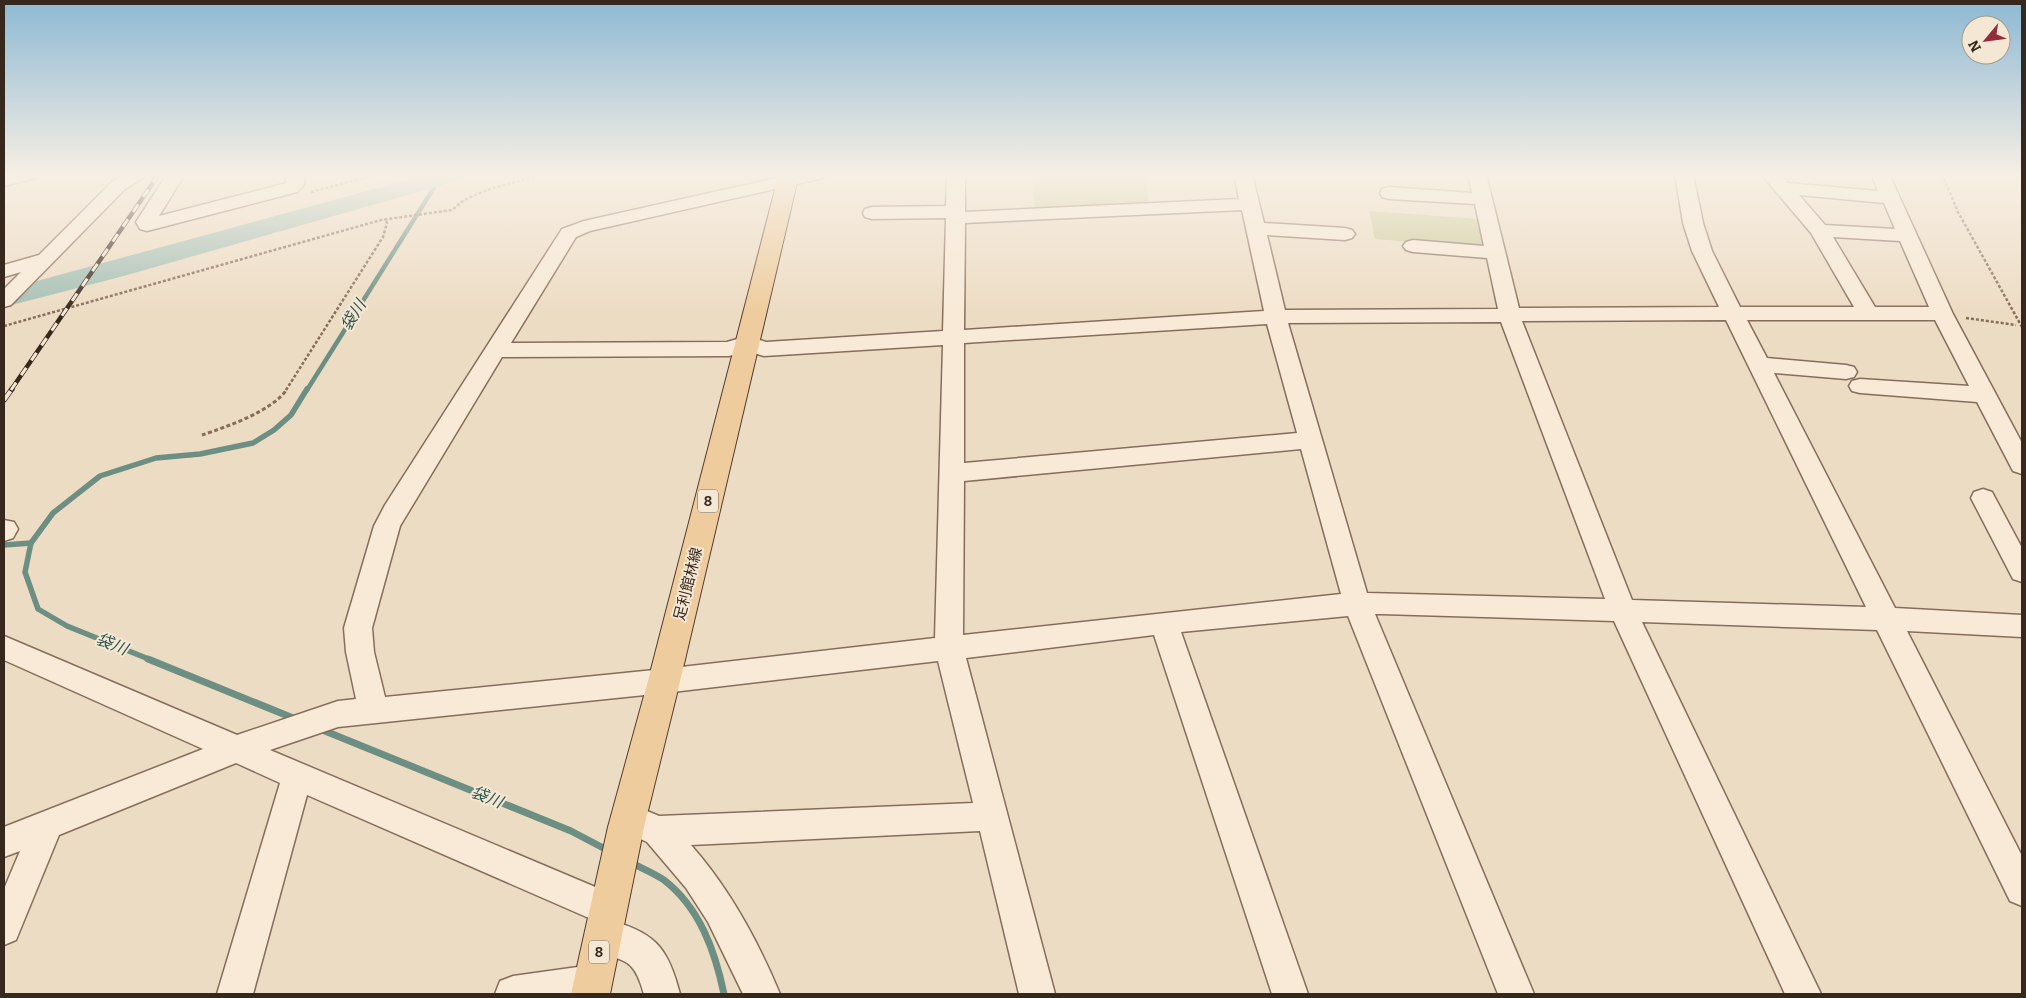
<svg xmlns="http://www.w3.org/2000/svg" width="2026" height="998" font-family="Bitter,'Noto Sans JP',serif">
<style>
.green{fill:#caca98}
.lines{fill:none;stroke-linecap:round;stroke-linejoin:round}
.stream-far2{stroke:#6d8e82;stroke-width:4.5}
.stream-far1{stroke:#6d8e82;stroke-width:5.5}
.stream{stroke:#6d8e82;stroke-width:7}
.river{fill:#a6c0b5;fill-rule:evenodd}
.minor-casing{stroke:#866d5b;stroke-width:3}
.major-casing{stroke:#543c2f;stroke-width:2}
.path-far1{stroke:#866d5b;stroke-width:2.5;stroke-dasharray:3 2;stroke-linecap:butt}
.path{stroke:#866d5b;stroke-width:3;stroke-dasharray:4 2.5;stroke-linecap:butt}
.minor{fill:#f8ead7;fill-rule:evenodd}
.major{fill:#eecc9d;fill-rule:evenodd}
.rail-far1-casing{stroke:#37281e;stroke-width:4.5}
.rail-casing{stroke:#37281e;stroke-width:5.5}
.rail-far1{stroke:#f4e7d3;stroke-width:3;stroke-dasharray:9;stroke-linecap:butt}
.rail{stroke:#f4e7d3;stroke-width:4;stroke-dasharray:11;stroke-linecap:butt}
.labels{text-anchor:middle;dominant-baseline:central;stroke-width:4;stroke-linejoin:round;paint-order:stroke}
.shield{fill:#f4e7d3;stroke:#706154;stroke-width:1}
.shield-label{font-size:14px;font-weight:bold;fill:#37281e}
.street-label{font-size:15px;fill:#37281e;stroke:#f4e7d3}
.water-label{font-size:16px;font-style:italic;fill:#2e564f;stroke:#f4e7d3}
</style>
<rect width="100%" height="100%" fill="#eddcc4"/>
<g class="green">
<path d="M 1033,174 L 1146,174 L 1149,205 L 1035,212 Z"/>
<path d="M 1369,211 L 1479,219 L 1486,248 L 1375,239 Z"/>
</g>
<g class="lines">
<path class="stream-far2" d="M 307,390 L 440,178"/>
<g class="stream-far1">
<path d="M 4,545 L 31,543"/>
<path d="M 151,660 L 67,626 L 38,609 L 25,572 L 31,543 L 53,513 L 100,476 L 156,458 L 200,454 L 253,443 L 274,430 L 291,415 L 307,389"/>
</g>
<g class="stream">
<path d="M 148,659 L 298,720"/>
<path d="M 320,729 L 571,831 L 609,851"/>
<path d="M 630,862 C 641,868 654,873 664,880 C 700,908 715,951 724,994"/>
</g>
<path class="river" d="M 429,174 L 467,174 L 464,179 L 120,277 L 4,307 L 4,290 Z"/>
<defs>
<g id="minor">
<path d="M 11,174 L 39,174 L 36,178 L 4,186 L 4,175 Z"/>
<path d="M 125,174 L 146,174 L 143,178 L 125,189 L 11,305 L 4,307 L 4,289 L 21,272 L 4,277 L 4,265 L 39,255 L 113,181 Z"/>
<path d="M 167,174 L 185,174 L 159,216 L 283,184 L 286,183 L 287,174 L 305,174 L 304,185 L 297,192 L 147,231 L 140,229 L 136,222 Z"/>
<path d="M 794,174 L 826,174 L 823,178 L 590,231 L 576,237 L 511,343 L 727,342 L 747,336 L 766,342 L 943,331 L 946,218 L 872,219 L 865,217 L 863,213 L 865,209 L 872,207 L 946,206 L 947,174 L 965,174 L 965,212 L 1239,199 L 1234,174 L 1252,174 L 1264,223 L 1345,228 L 1352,230 L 1355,234 L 1352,238 L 1345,240 L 1267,235 L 1285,310 L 1498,309 L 1487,258 L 1413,252 L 1406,250 L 1403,246 L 1406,242 L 1413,240 L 1484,246 L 1475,204 L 1389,199 L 1382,197 L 1380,193 L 1382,189 L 1389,187 L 1472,193 L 1468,174 L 1486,174 L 1519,308 L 1719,307 L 1692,251 L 1683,223 L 1675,174 L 1693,174 L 1703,223 L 1712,251 L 1740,307 L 1854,307 L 1811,233 L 1761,174 L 1780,174 L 1788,183 L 1878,191 L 1871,174 L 1889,174 L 1953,314 L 2022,443 L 2022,474 L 2013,471 L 1977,402 L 1860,393 L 1852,391 L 1849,386 L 1852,381 L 1860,379 L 1969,386 L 1935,320 L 1747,320 L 1767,358 L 1846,365 L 1854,367 L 1857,372 L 1854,377 L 1846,379 L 1774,373 L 1895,608 L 2022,615 L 2022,637 L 1907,631 L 2022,856 L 2022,906 L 2010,901 L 1877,630 L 1642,622 L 1821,994 L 1785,994 L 1614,621 L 1381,614 L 1375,614 L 1534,994 L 1498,994 L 1348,616 L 1181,632 L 1308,994 L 1272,994 L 1154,635 L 966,658 L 1055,994 L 1019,994 L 980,831 L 691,845 C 729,888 758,941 780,994 L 743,994 L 708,922 L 686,888 L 647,842 L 617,828 L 612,818 L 617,808 L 628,803 L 659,816 L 973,803 L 938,661 L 664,693 L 338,727 L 270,750 L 619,897 L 624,909 L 619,921 L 615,922 C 658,934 669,952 680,994 L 644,994 C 633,954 623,963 590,949 L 585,937 L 590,925 L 598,922 L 307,795 L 253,994 L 217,994 L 280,783 L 236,763 L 59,835 L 16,940 L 4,945 L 4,889 L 20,851 L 4,857 L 4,827 L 203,749 L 4,660 L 4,636 L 237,735 L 338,701 L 356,699 L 346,652 L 344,628 L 374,526 L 385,505 L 562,229 L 584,221 ZM 1799,195 L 1884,203 L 1895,229 L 1825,225 ZM 1242,210 L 1264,311 L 964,330 L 965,223 ZM 1833,237 L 1900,241 L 1929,307 L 1875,307 ZM 1726,320 L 1866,607 L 1632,600 L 1522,321 ZM 1501,322 L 1605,599 L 1367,593 L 1288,323 ZM 1267,324 L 1297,433 L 964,463 L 964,343 ZM 943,345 L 935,638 L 664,669 L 385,697 L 374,652 L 372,628 L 400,526 L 502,357 L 729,356 L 747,351 L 764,356 ZM 1301,449 L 1341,594 L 963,635 L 964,481 Z"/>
<path d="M 1983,489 L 1992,492 L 2022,548 L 2022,582 L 2013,579 L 1971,498 L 1974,492 Z"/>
<path d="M 4,520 L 14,522 L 18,529 L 13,538 L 4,541 Z"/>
<path d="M 592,965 L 604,971 L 610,983 L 605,994 L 495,994 L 500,981 L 513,976 Z"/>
</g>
<path id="major" d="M 779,174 L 799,174 L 680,681 L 644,827 L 610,994 L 571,994 L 608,827 L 648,681 Z"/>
</defs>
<use href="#minor" class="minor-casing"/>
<use href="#major" class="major-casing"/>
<g class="path-far1">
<path d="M 1942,174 L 1958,212 L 2022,327"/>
<path d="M 311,192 L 378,174"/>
<path d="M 1966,318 L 2016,325"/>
<path d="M 4,326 L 381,220 L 452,210 L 464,200 L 487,190 L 544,174"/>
<path d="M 286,390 L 383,237 L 387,223 L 385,219"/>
</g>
<path class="path" d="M 202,435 C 226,427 273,411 287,389"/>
<use href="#minor" class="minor"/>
<use href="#major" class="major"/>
<defs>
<path id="rail-far1" d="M 11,390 L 159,174"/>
<path id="rail" d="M 4,400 L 12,389"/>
</defs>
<use href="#rail-far1" class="rail-far1-casing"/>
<use href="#rail" class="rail-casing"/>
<use href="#rail-far1" class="rail-far1"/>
<use href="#rail" class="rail"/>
</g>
<linearGradient id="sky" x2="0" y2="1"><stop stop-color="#8db9d4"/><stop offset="0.56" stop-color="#f7efe4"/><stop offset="1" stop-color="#f7efe4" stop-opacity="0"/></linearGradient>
<rect width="2026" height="313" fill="url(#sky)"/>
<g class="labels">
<g class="shield">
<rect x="698" y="489.5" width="20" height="23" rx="4"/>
<rect x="589" y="940.5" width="20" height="23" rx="4"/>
</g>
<g class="shield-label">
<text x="708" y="501">8</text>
<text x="599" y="952">8</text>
</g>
<g class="street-label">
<text transform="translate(688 584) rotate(-76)">足利館林線</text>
</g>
<g class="water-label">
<text transform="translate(353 315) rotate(-58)">袋川</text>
<text transform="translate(112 644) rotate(22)">袋川</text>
<text transform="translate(487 797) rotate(22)">袋川</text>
</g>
</g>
<rect width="2026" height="998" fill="none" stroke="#37281e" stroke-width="10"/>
<g transform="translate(1986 40) rotate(241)"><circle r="24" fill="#f4e7d3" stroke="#a89b8b"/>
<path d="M0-4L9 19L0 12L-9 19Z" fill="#932d39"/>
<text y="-8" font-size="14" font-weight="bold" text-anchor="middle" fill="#37281e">N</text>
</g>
</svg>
